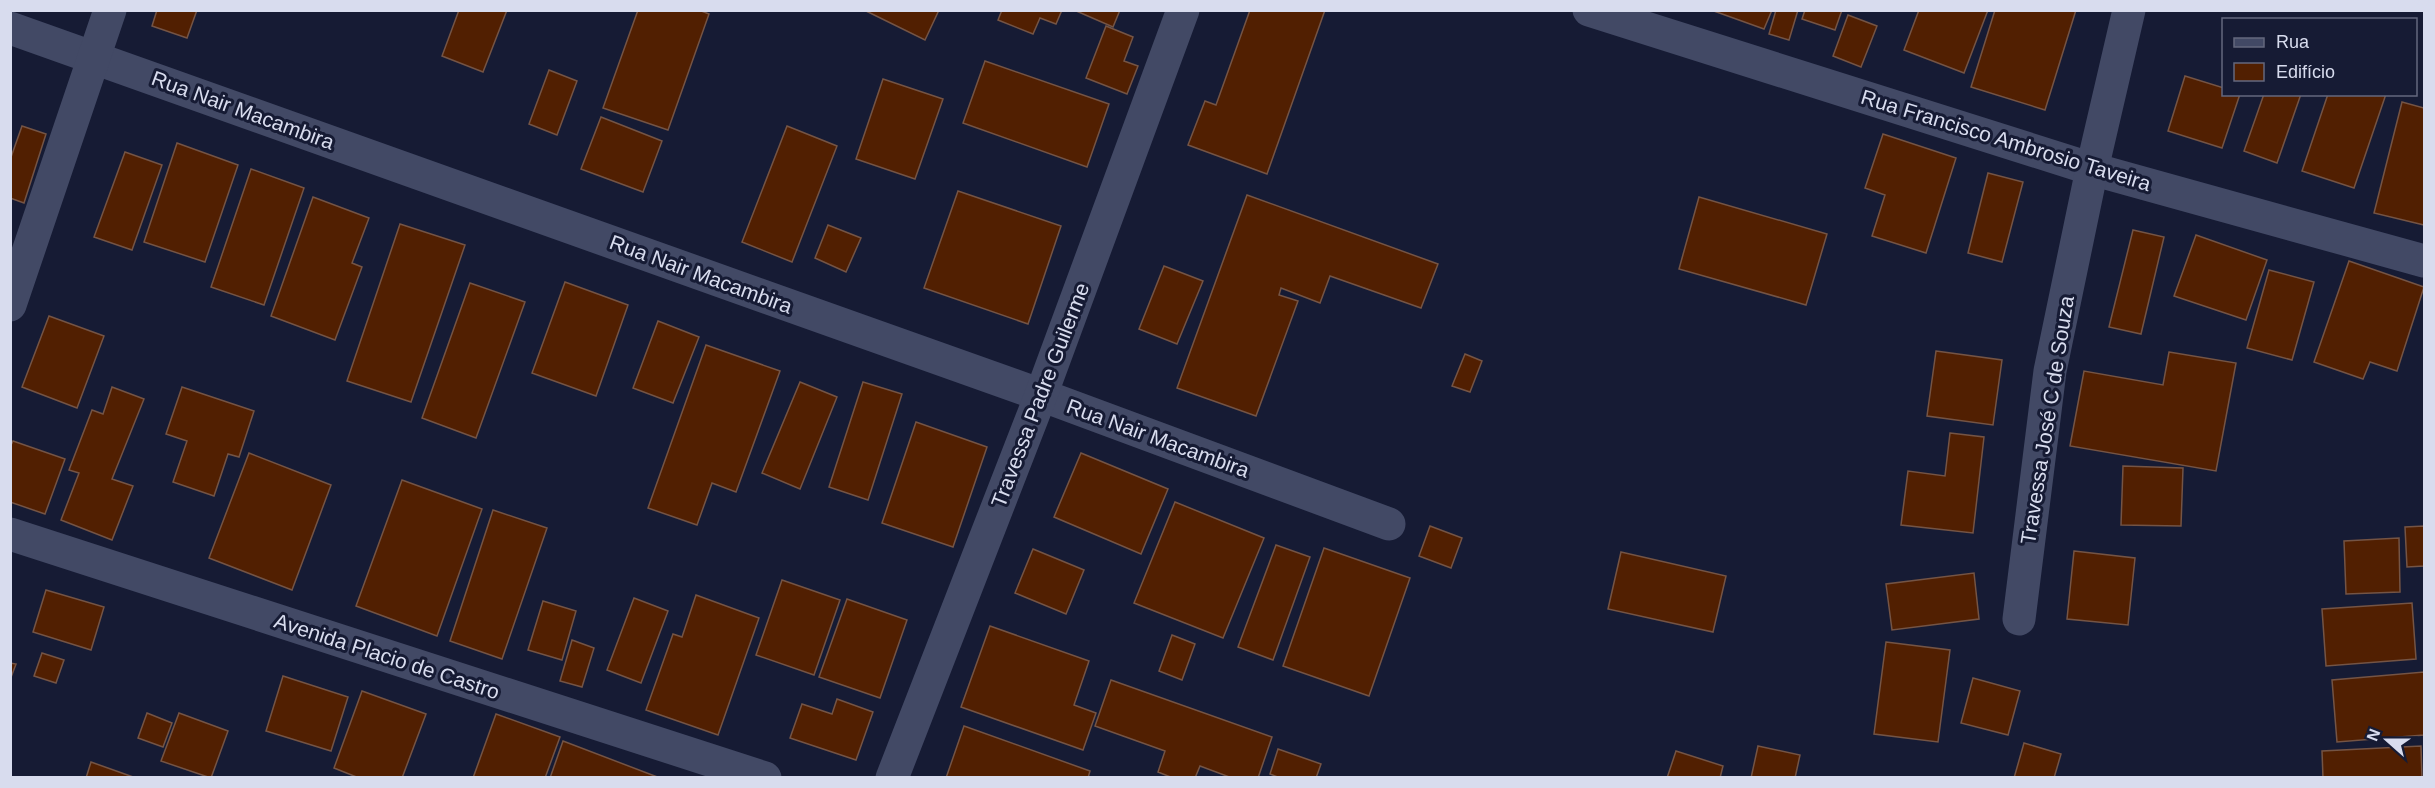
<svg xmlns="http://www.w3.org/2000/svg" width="2435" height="788" font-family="Arial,sans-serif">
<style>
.building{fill:#511f01;stroke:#745445;stroke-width:1.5}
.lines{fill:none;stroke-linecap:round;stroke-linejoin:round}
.minor{stroke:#424965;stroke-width:33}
.labels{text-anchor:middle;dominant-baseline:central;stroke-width:6;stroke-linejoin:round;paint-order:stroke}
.street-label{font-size:21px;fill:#d8dcee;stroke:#161b34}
</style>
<rect width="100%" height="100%" fill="#161b34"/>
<g class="building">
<path d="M 157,10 L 197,10 L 187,38 L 152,26 Z"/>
<path d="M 459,10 L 507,10 L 483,72 L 442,56 Z"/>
<path d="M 638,10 L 699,10 L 709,14 L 668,130 L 603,108 Z"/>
<path d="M 864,10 L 939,10 L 925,40 Z"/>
<path d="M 1002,10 L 1062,10 L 1056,24 L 1040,18 L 1033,34 L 998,20 Z"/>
<path d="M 1074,10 L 1120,10 L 1113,27 Z"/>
<path d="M 1250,10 L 1325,10 L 1267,174 L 1188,145 L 1205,101 L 1216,105 Z"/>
<path d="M 1711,10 L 1772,10 L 1764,29 Z"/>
<path d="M 1776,10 L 1798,10 L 1789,40 L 1769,34 Z"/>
<path d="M 1805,10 L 1842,10 L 1835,30 L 1802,19 Z"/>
<path d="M 1919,10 L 1988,10 L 1964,73 L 1904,50 Z"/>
<path d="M 1995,10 L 2076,10 L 2045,110 L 1971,87 Z"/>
<path d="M 1848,15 L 1877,26 L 1861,67 L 1833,56 Z"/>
<path d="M 1106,26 L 1133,37 L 1124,61 L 1138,66 L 1127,94 L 1086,78 Z"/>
<path d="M 985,61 L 1109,104 L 1087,167 L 963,123 Z"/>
<path d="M 549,70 L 577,81 L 557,135 L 529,124 Z"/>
<path d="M 2185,76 L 2224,88 L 2224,94 L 2240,94 L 2222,148 L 2168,131 Z"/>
<path d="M 883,79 L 943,99 L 915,179 L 856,159 Z"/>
<path d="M 2264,94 L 2301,94 L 2277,163 L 2244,151 Z"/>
<path d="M 2328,94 L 2386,94 L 2354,188 L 2302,171 Z"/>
<path d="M 2402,102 L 2424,108 L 2424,225 L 2374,213 Z"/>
<path d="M 601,117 L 662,141 L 643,192 L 581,169 Z"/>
<path d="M 22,126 L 46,134 L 24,203 L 10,198 L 10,160 Z"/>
<path d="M 787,126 L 837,146 L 792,262 L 742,242 Z"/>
<path d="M 1883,134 L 1956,158 L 1926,253 L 1872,236 L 1885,195 L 1865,188 Z"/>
<path d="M 177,143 L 238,165 L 205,262 L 144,242 Z"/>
<path d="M 125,152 L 162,165 L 132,250 L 94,237 Z"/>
<path d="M 251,169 L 304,188 L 264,305 L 211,287 Z"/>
<path d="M 1988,173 L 2023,182 L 2002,262 L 1968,253 Z"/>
<path d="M 958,191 L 1061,226 L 1028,324 L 924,288 Z"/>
<path d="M 1247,195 L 1438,264 L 1421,308 L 1330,276 L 1320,303 L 1281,288 L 1279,295 L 1298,301 L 1256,416 L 1177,388 Z"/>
<path d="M 313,197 L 369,218 L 352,263 L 362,267 L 335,340 L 271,316 Z"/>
<path d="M 1699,197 L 1827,234 L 1806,305 L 1679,269 Z"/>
<path d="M 400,224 L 465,245 L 411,402 L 347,381 Z"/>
<path d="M 828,225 L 861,238 L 846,272 L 815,258 Z"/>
<path d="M 2133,230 L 2164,237 L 2141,334 L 2109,327 Z"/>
<path d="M 2196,235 L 2267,260 L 2246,320 L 2174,296 Z"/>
<path d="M 2349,261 L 2424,287 L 2397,371 L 2370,362 L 2363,379 L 2314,362 Z"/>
<path d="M 1164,266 L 1203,281 L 1177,344 L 1139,329 Z"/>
<path d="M 2269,270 L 2314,282 L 2292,360 L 2247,348 Z"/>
<path d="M 565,282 L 628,305 L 596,396 L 532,373 Z"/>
<path d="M 470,283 L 525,302 L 476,438 L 422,418 Z"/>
<path d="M 49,316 L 104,336 L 77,408 L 22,387 Z"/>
<path d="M 658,321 L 699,337 L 673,403 L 633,388 Z"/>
<path d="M 706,345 L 780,371 L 736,492 L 712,483 L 697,525 L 648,508 Z"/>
<path d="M 1936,351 L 2002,360 L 1993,425 L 1927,416 Z"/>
<path d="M 2169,352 L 2236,363 L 2216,471 L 2070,446 L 2084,371 L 2163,385 Z"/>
<path d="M 1465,354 L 1482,361 L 1470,392 L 1452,386 Z"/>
<path d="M 800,382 L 837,397 L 800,489 L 762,473 Z"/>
<path d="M 863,382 L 902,394 L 868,500 L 829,487 Z"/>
<path d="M 112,387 L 144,399 L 112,479 L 133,486 L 112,540 L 61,520 L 79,473 L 69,470 L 92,410 L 103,414 Z"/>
<path d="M 182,387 L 254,411 L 239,457 L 228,454 L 214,496 L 173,482 L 187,441 L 166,434 Z"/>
<path d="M 916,422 L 987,447 L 953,547 L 882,523 Z"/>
<path d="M 1950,433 L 1984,437 L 1973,533 L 1901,525 L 1908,471 L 1945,476 Z"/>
<path d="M 13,441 L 65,459 L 45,514 L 10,502 L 10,447 Z"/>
<path d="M 249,453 L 331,485 L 292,590 L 209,558 Z"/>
<path d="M 1081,453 L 1168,489 L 1141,554 L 1054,517 Z"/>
<path d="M 2123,466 L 2183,468 L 2181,526 L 2121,525 Z"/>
<path d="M 402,480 L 482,509 L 437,636 L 356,606 Z"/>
<path d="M 1175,502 L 1264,538 L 1223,638 L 1134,603 Z"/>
<path d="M 493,510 L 547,528 L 502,659 L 450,641 Z"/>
<path d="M 1430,526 L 1462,538 L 1451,568 L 1419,556 Z"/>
<path d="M 2424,526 L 2424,566 L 2407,567 L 2405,527 Z"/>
<path d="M 2399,538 L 2400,592 L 2346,594 L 2344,541 Z"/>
<path d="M 1276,545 L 1310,557 L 1273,660 L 1238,647 Z"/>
<path d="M 1324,548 L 1410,578 L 1369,696 L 1283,666 Z"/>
<path d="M 1033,549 L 1084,570 L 1066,614 L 1015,593 Z"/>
<path d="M 2074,551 L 2135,558 L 2128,625 L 2067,619 Z"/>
<path d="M 1621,552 L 1726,576 L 1713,632 L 1608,609 Z"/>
<path d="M 1974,573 L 1979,619 L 1892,630 L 1886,584 Z"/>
<path d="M 782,580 L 840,600 L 814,675 L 756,655 Z"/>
<path d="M 46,590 L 104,607 L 91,650 L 33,632 Z"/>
<path d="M 696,595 L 759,618 L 718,735 L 646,710 L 673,634 L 682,637 Z"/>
<path d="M 634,598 L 668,611 L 641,683 L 607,670 Z"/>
<path d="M 847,599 L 907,620 L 880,698 L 819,677 Z"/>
<path d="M 543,601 L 576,611 L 562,660 L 528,650 Z"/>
<path d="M 2412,603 L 2416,659 L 2326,666 L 2322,609 Z"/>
<path d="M 990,626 L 1089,661 L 1074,705 L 1096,713 L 1083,750 L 961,707 Z"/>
<path d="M 1172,635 L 1195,644 L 1182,680 L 1159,671 Z"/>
<path d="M 572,640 L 594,648 L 582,687 L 560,681 Z"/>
<path d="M 1886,642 L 1950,650 L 1938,742 L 1874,734 Z"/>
<path d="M 42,653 L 64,660 L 56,683 L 34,676 Z"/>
<path d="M 10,663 L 16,664 L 10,680 Z"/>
<path d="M 2424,672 L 2424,735 L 2337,742 L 2332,680 Z"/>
<path d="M 283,676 L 348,697 L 331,751 L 266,731 Z"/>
<path d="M 1973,678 L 2020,691 L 2008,735 L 1961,723 Z"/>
<path d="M 1111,680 L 1272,737 L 1258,778 L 1232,778 L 1200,766 L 1195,778 L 1173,778 L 1158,772 L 1165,751 L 1095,726 Z"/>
<path d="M 362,691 L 426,714 L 402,778 L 359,778 L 334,768 Z"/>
<path d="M 837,699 L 873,712 L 856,760 L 790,738 L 802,704 L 832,714 Z"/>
<path d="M 147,713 L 172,723 L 163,747 L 138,738 Z"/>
<path d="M 179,713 L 228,731 L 211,778 L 161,761 Z"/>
<path d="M 496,714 L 560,737 L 545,778 L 473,778 Z"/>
<path d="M 964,726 L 1090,771 L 1088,778 L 946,778 Z"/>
<path d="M 563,741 L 660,778 L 550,778 Z"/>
<path d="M 2024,743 L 2061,754 L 2054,778 L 2014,778 Z"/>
<path d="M 1758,746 L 1800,755 L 1795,778 L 1751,778 Z"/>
<path d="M 2421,746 L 2422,778 L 2323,778 L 2322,751 Z"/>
<path d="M 1278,749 L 1321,764 L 1316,778 L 1280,778 L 1270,774 Z"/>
<path d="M 1676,751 L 1723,766 L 1720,778 L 1667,778 Z"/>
<path d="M 91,762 L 136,778 L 86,778 Z"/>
</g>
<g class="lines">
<g class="minor">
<path d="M 1589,10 L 2092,169 L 2424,261"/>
<path d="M 10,28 L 1041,395 L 1389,524"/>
<path d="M 10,305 L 110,10"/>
<path d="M 10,534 L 765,778"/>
<path d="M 2019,619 L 2050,371 L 2092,169 L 2129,10"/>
<path d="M 892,778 L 1041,395 L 1183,10"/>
</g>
</g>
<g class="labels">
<g class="street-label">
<text transform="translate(243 110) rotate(20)">Rua Nair Macambira</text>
<text transform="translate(2006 140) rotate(17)">Rua Francisco Ambrosio Taveira</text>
<text transform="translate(701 274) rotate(20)">Rua Nair Macambira</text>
<text transform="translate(1040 395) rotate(-69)">Travessa Padre Guilerme</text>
<text transform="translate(2047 420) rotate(-81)">Travessa José C de Souza</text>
<text transform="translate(1158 438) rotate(20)">Rua Nair Macambira</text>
<text transform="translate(387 656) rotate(18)">Avenida Placio de Castro</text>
</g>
</g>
<rect width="2435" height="788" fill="none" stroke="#d8dcee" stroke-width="24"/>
<rect x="2222" y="18" width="195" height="78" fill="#161b34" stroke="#64687e" stroke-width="1.5"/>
<rect x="2234" y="38" width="30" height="9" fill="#424965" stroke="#64687e" stroke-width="1.5"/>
<text x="2276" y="48" font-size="18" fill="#d8dcee">Rua</text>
<rect x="2234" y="63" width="30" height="18" fill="#511f01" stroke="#64687e" stroke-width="1.5"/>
<text x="2276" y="78" font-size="18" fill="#d8dcee">Edifício</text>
<g transform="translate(2387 740) rotate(291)" stroke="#161b34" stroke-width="4.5" paint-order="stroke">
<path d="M0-4.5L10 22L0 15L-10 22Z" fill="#d8dcee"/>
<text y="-9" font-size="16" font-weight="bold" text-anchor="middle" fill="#d8dcee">N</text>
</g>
</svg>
